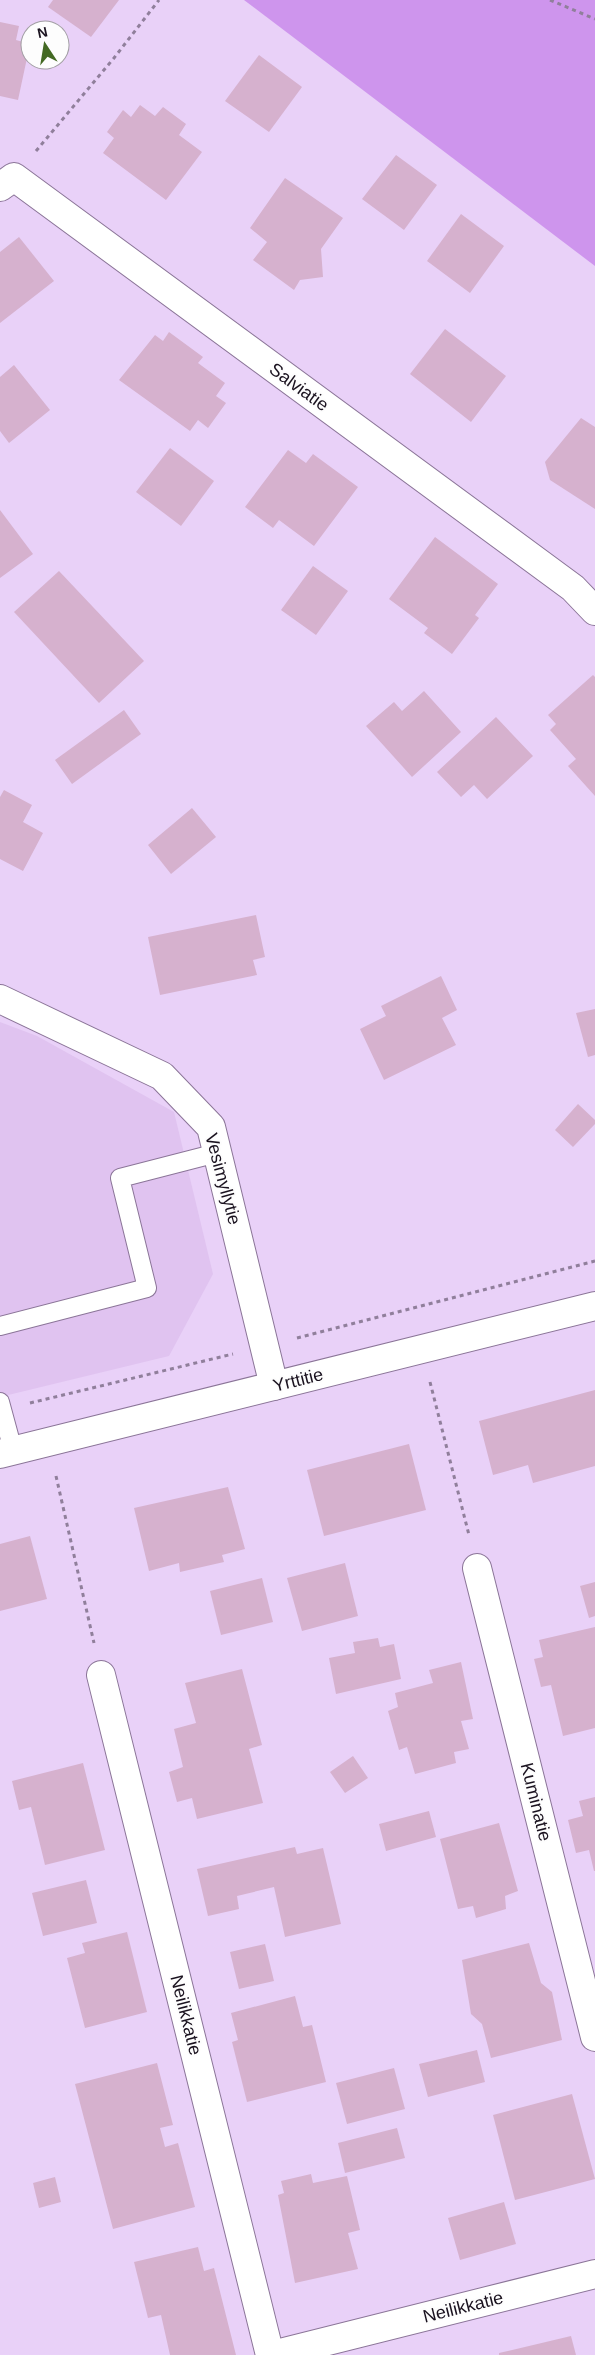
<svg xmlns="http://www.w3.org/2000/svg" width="595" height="2355" font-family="Arial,sans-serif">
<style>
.built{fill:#e0c3f0}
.green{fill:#ce95ed}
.building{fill:#d6b1ce}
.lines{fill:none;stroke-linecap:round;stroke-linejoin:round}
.service-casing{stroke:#8b7598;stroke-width:20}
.minor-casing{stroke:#8b7598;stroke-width:30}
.tertiary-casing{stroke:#8b7598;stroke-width:30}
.path{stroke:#907f9b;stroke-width:3;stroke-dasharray:4 4;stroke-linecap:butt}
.service{stroke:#fff;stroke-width:18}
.minor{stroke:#fff;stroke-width:28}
.tertiary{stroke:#fff;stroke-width:28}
.labels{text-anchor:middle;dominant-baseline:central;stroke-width:4;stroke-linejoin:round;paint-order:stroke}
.street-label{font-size:18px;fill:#1a121f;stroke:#fdfdfd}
</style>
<rect width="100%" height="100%" fill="#e9d1f8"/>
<path class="built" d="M 0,1022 L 37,1036 L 174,1112 L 213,1274 L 169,1356 L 0,1397 Z"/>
<path class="green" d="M 244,0 L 595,0 L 595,266 Z"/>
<g class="building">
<path d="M 53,0 L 119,0 L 91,37 L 48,7 Z"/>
<path d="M 0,22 L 19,26 L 16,40 L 30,44 L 18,100 L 0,96 Z"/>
<path d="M 259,55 L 302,87 L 269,132 L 225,101 Z"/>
<path d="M 140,105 L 155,116 L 163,107 L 186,124 L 179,135 L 202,152 L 166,200 L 103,153 L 114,138 L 107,132 L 123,110 L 131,117 Z"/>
<path d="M 396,155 L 437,185 L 404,230 L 362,199 Z"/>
<path d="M 285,178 L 343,218 L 321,249 L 323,277 L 300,280 L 294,290 L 253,260 L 267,242 L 250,228 Z"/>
<path d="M 461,214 L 504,246 L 470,293 L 427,261 Z"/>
<path d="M 19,237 L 54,281 L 0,323 L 0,252 Z"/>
<path d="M 445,329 L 506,376 L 471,422 L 410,374 Z"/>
<path d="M 169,332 L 203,357 L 198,363 L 225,383 L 216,396 L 226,403 L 208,428 L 198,420 L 190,431 L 119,380 L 155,335 L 163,341 Z"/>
<path d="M 14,365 L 50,410 L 9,443 L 0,431 L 0,377 Z"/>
<path d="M 581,418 L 595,427 L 595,509 L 550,480 L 545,462 Z"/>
<path d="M 170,448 L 214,481 L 181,526 L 136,492 Z"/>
<path d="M 288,450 L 306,463 L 313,454 L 358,487 L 314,546 L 279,520 L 273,528 L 245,507 Z"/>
<path d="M 0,510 L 33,554 L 0,578 Z"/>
<path d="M 435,537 L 498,584 L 475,615 L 479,618 L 452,654 L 424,633 L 428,628 L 389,599 Z"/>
<path d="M 313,566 L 348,591 L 316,635 L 281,610 Z"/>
<path d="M 59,571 L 144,661 L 99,703 L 14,612 Z"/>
<path d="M 593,675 L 595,677 L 595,796 L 568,766 L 576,759 L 550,730 L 556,724 L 548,715 Z"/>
<path d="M 424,691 L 461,732 L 412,777 L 366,726 L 394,702 L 402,711 Z"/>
<path d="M 124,710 L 141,734 L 72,784 L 55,760 Z"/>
<path d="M 496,717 L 533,756 L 487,799 L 474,785 L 461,797 L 437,772 Z"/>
<path d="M 4,790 L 32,805 L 23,822 L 43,833 L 23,871 L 0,859 L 0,797 Z"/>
<path d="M 192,808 L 216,837 L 171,874 L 148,845 Z"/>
<path d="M 256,915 L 265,957 L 253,960 L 257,975 L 160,995 L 148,937 Z"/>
<path d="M 441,976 L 457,1010 L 442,1018 L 456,1045 L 384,1080 L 360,1029 L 386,1016 L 381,1006 Z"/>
<path d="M 595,1009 L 595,1055 L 588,1057 L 576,1013 Z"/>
<path d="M 578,1104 L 595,1120 L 595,1124 L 573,1147 L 555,1130 Z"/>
<path d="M 595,1390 L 595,1466 L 533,1483 L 528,1465 L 493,1475 L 479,1421 Z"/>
<path d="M 409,1444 L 426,1510 L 324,1536 L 307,1470 Z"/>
<path d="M 228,1487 L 245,1549 L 222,1555 L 224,1562 L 180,1572 L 179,1563 L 149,1571 L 134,1508 Z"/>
<path d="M 30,1536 L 47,1599 L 0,1611 L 0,1544 Z"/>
<path d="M 345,1563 L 358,1616 L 302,1631 L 287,1578 Z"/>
<path d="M 262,1578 L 273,1622 L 221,1635 L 210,1591 Z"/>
<path d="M 595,1582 L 595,1616 L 589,1618 L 580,1586 Z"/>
<path d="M 595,1627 L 595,1728 L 563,1736 L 551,1685 L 541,1687 L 534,1659 L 543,1657 L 539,1640 Z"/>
<path d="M 378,1638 L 380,1647 L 394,1644 L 401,1679 L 336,1694 L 329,1658 L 355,1653 L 353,1642 Z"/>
<path d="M 461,1662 L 473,1719 L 461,1721 L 469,1749 L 454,1752 L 456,1763 L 415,1774 L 407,1747 L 399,1750 L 388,1711 L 398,1707 L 395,1693 L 433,1683 L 429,1670 Z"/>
<path d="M 242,1669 L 262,1745 L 249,1749 L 263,1803 L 197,1819 L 192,1798 L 177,1802 L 169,1772 L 183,1767 L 174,1729 L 196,1723 L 185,1683 Z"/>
<path d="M 353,1756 L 368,1778 L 345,1793 L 330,1772 Z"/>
<path d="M 83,1763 L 105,1850 L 45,1865 L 31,1807 L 19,1810 L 12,1781 Z"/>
<path d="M 595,1797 L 595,1871 L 594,1871 L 589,1850 L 576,1853 L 568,1820 L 583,1816 L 579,1801 Z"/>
<path d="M 429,1811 L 436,1837 L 386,1851 L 379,1824 Z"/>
<path d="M 499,1823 L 518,1891 L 505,1896 L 506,1909 L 476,1918 L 473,1906 L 458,1909 L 440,1839 Z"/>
<path d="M 295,1847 L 297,1854 L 323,1848 L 341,1924 L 285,1937 L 274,1887 L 237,1896 L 239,1909 L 208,1916 L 197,1869 Z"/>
<path d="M 86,1880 L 97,1923 L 43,1936 L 32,1893 Z"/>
<path d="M 127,1932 L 147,2012 L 85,2028 L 67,1958 L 85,1953 L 82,1943 Z"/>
<path d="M 529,1943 L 541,1983 L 552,1992 L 562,2040 L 491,2058 L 482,2024 L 471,2014 L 462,1960 Z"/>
<path d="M 265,1944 L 274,1981 L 239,1989 L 230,1952 Z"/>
<path d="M 295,1996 L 303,2027 L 312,2025 L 326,2082 L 247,2102 L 232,2042 L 238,2040 L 231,2013 Z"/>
<path d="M 477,2050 L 485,2082 L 428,2097 L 419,2064 Z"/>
<path d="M 157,2063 L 173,2125 L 160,2128 L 165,2147 L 178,2143 L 195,2207 L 113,2229 L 75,2084 Z"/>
<path d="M 394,2068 L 405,2109 L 347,2124 L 336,2083 Z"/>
<path d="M 572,2094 L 595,2179 L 515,2200 L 493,2115 Z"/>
<path d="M 397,2128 L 405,2158 L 345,2173 L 338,2143 Z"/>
<path d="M 311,2174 L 313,2183 L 347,2176 L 360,2230 L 348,2233 L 358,2269 L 295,2283 L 278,2195 L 284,2193 L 281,2181 Z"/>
<path d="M 55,2177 L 61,2202 L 39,2208 L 33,2183 Z"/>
<path d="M 504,2202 L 516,2244 L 460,2260 L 448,2218 Z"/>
<path d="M 198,2247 L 204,2271 L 214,2268 L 236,2355 L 170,2355 L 161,2315 L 148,2318 L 134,2262 Z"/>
<path d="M 571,2336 L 576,2355 L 499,2355 L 499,2353 Z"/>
</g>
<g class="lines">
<defs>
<g id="service">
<path d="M 0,1326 L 147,1288 L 120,1178 L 217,1153"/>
<path d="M 0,1402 L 13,1450"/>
</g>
<g id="minor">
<path d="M 0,187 L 14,177 L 573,588 L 595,611"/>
<path d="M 0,999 L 162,1076 L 211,1127 L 274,1386"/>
<path d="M 477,1568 L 595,2037"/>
<path d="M 101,1675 L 270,2355"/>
<path d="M 272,2355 L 595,2274"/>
</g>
<path id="tertiary" d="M 0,1454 L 595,1306"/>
</defs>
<use href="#service" class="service-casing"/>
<use href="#minor" class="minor-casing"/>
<use href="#tertiary" class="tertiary-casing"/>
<g class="path">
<path d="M 550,0 L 595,19"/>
<path d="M 36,151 L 114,58 L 159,0"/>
<path d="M 297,1338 L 595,1261"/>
<path d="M 430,1382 L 469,1535"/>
<path d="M 30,1403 L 233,1354"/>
<path d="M 56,1476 L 94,1643"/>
</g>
<use href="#service" class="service"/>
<use href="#minor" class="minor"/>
<use href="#tertiary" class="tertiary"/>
</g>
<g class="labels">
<g class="street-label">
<text transform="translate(299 387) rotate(36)">Salviatie</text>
<text transform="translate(223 1179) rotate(75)">Vesimyllytie</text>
<text transform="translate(298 1380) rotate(-14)">Yrttitie</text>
<text transform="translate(536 1802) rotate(76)">Kuminatie</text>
<text transform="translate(186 2015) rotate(76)">Neilikkatie</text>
<text transform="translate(463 2307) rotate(-14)">Neilikkatie</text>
</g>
</g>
<g transform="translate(45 45) rotate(348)"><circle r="24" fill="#fdfdfd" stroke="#a29fa4"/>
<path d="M0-4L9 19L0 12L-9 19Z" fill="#436923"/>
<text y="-8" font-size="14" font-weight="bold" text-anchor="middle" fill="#1a121f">N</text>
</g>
</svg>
